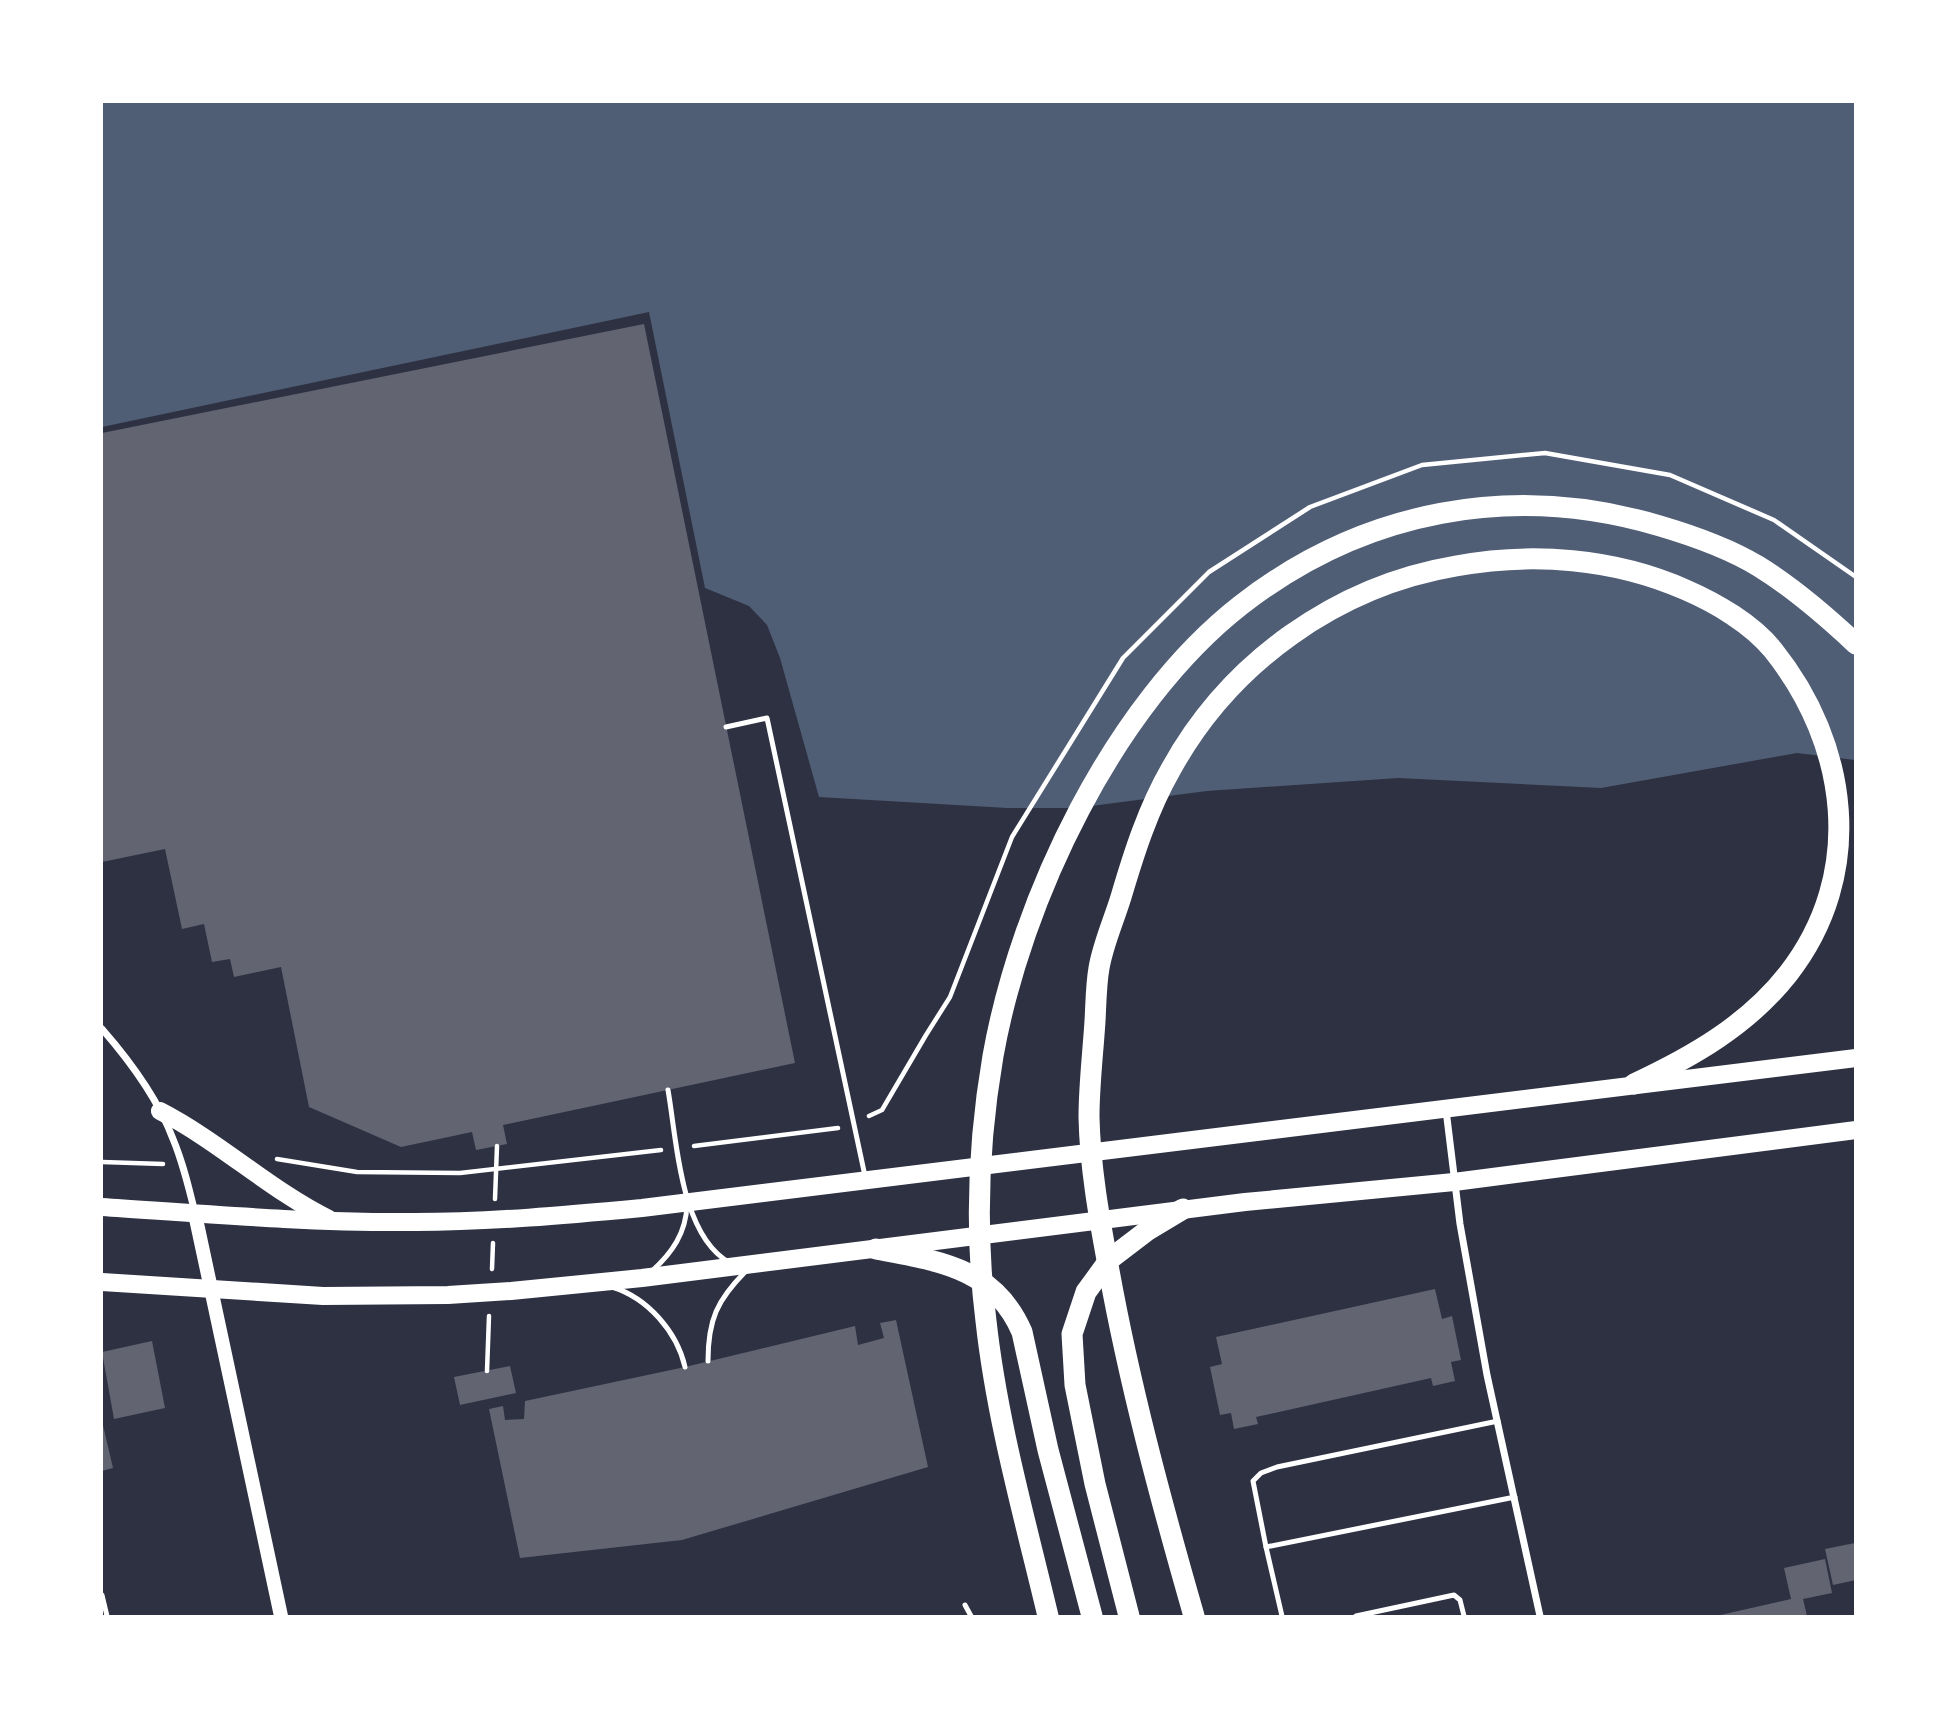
<svg xmlns="http://www.w3.org/2000/svg" width="1957" height="1718" font-family="Montserrat,sans-serif">
<style>
.water{fill:#4f5d75}
.building{fill:#626471}
.lines{fill:none;stroke-linecap:round;stroke-linejoin:round}
.path{stroke:#fff;stroke-width:4.5}
.service{stroke:#fff;stroke-width:5}
.minor{stroke:#fff;stroke-width:7}
.secondary{stroke:#fff;stroke-width:14}
.primary{stroke:#fff;stroke-width:18}
.motorway{stroke:#fff;stroke-width:21}
</style>
<rect width="100%" height="100%" fill="#2d3142"/>
<path class="water" d="M 102,102 L 1855,102 L 1855,760 L 1797,753 L 1601,788 L 1398,778 L 1207,791 L 1076,808 L 1007,808 L 819,797 L 780,658 L 767,625 L 749,606 L 705,588 L 649,312 L 102,427 Z"/>
<g class="building">
<path d="M 644,324 L 795,1063 L 503,1125 L 507,1144 L 476,1150 L 472,1132 L 401,1147 L 309,1107 L 281,967 L 234,977 L 230,959 L 212,962 L 204,924 L 182,929 L 165,849 L 102,862 L 102,433 Z"/>
<path d="M 1435,1289 L 1442,1319 L 1452,1316 L 1461,1360 L 1451,1362 L 1455,1381 L 1433,1386 L 1431,1378 L 1256,1417 L 1258,1424 L 1234,1429 L 1231,1413 L 1220,1415 L 1210,1367 L 1222,1364 L 1216,1337 Z"/>
<path d="M 896,1320 L 928,1467 L 682,1540 L 520,1558 L 489,1409 L 503,1406 L 505,1420 L 524,1419 L 525,1401 L 685,1367 L 855,1326 L 858,1345 L 884,1338 L 880,1323 Z"/>
<path d="M 152,1341 L 165,1408 L 114,1419 L 102,1352 Z"/>
<path d="M 510,1366 L 516,1393 L 460,1405 L 454,1377 Z"/>
<path d="M 102,1421 L 113,1468 L 102,1471 Z"/>
<path d="M 1855,1543 L 1856,1580 L 1833,1585 L 1825,1549 Z"/>
<path d="M 1825,1559 L 1832,1593 L 1803,1599 L 1807,1616 L 1716,1616 L 1791,1599 L 1784,1568 Z"/>
</g>
<g class="lines">
<g class="path">
<path d="M 869,1116 L 882,1110 L 926,1035 L 950,997 L 1012,837 L 1123,658 L 1209,572 L 1310,507 L 1422,465 L 1545,453 L 1670,475 L 1774,520 L 1856,577"/>
<path d="M 694,1146 L 838,1128"/>
<path d="M 277,1159 L 357,1172 L 460,1173 L 661,1150"/>
<path d="M 102,1162 L 163,1164"/>
<path d="M 495,1199 L 497,1146"/>
<path d="M 492,1269 L 493,1243"/>
<path d="M 487,1371 L 489,1316"/>
</g>
<g class="service">
<path d="M 726,727 L 767,718 L 865,1176"/>
<path d="M 668,1090 C 677,1141 680,1235 730,1263"/>
<path d="M 652,1271 C 672,1253 686,1233 687,1205"/>
<path d="M 612,1287 C 648,1298 677,1332 685,1367"/>
<path d="M 708,1361 C 708,1320 717,1300 746,1271"/>
<path d="M 1498,1421 L 1277,1467 L 1261,1473 L 1253,1481 L 1266,1547 L 1515,1497"/>
<path d="M 1266,1547 L 1282,1616"/>
<path d="M 102,1595 L 107,1616"/>
<path d="M 965,1605 L 971,1616"/>
<path d="M 1356,1616 L 1454,1595 L 1460,1600 L 1464,1616"/>
</g>
<g class="minor">
<path d="M 102,1029 C 130,1061 158,1099 173,1139 C 183,1163 189,1188 195,1213"/>
<path d="M 1446,1110 L 1460,1224 L 1487,1375 L 1540,1616"/>
</g>
<path class="secondary" d="M 195,1214 L 281,1616"/>
<g class="primary">
<path d="M 160,1111 C 220,1142 270,1190 329,1219"/>
<path d="M 102,1207 C 206,1214 310,1223 415,1222 C 491,1222 567,1215 642,1208 L 1856,1058"/>
<path d="M 102,1282 L 323,1296 L 448,1295 L 511,1291 L 642,1278 L 1245,1202 L 1454,1182 L 1856,1130"/>
</g>
<g class="motorway">
<path d="M 876,1249 C 938,1261 994,1267 1022,1332 L 1048,1450 L 1092,1616"/>
<path d="M 1048,1616 C 1025,1519 997,1421 986,1321 C 975,1233 978,1143 993,1056 C 1021,899 1114,704 1241,605 C 1363,510 1512,482 1660,526 C 1694,536 1728,548 1758,566 C 1794,588 1825,615 1856,644"/>
<path d="M 1129,1616 L 1095,1484 L 1075,1385 L 1072,1334 L 1086,1292 L 1110,1259 L 1148,1230 L 1183,1209"/>
<path d="M 1194,1616 C 1161,1501 1129,1383 1108,1265 C 1099,1217 1090,1166 1089,1117 C 1089,1085 1093,1053 1095,1021 C 1096,1004 1096,985 1099,968 C 1103,944 1114,920 1121,897 C 1134,853 1148,809 1171,769 C 1230,662 1337,586 1456,566 C 1532,552 1614,558 1686,590 C 1716,603 1752,624 1773,650 C 1849,745 1866,874 1788,974 C 1748,1025 1692,1057 1634,1084"/>
</g>
</g>
<rect width="1957" height="1718" fill="none" stroke="#ffffff" stroke-width="206"/>
</svg>
